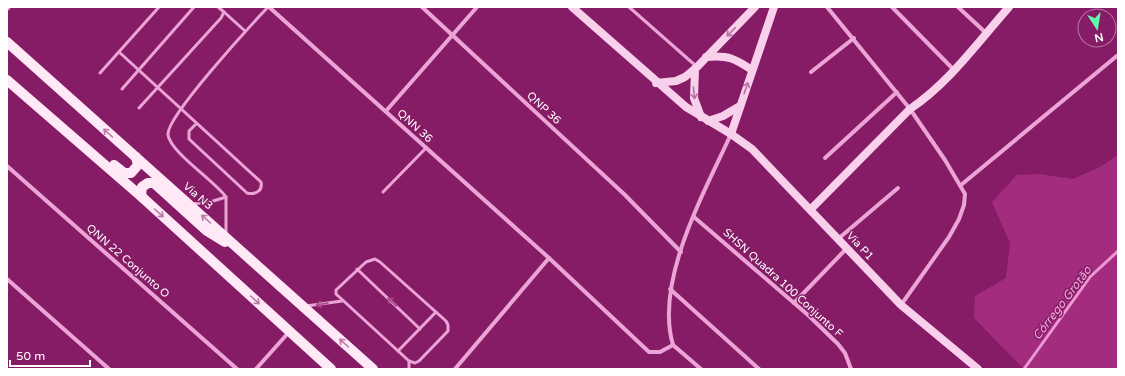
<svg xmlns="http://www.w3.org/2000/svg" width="1125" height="376" font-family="'Varela Round',sans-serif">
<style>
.green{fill:#a42c7f}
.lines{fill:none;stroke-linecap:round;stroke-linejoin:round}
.stream{stroke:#ee97d5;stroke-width:3}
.lane{stroke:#eca4d6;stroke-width:3}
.street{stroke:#eca4d6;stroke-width:4}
.secondary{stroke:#f8d0ec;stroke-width:8}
.primary{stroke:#ffe9f7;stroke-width:10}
.oneway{stroke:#ba6da2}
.oneway2{stroke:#bd78a7}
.oneway3{stroke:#aa4c8d}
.labels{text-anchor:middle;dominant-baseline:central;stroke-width:3;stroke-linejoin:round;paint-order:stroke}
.street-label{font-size:11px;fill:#fff;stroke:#871c66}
.water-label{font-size:12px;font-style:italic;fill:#f3afdf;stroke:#871c66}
</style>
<rect width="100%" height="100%" fill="#871c66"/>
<path class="green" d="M 1118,155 L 1118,369 L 1024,369 L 974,318 L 975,296 L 1006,278 L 1010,243 L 992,202 L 1017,175 L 1039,174 L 1073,179 L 1100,167 Z"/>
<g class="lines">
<path class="stream" d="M 1024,369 L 1090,277 L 1118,251"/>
<g class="lane">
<path d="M 629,7 L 696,66"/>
<path d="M 224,12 L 245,31"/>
<path d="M 119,52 L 261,182 C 263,191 255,195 247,193 L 189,139 L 189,131 L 196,124"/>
<path d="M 100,73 L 159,7"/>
<path d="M 122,89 L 194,7"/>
<path d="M 139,108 L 221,18 L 224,12 L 218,7"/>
<path d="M 383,192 L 426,148"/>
<path d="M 192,204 L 210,202 L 226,197"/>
<path d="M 226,233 L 226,197 C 215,181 171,153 168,135 C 165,118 252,24 268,7"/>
<path d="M 375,259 L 380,262 L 446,321 L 448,325 L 448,331 L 419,361 L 415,363 L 409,361 L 336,294 L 336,290 L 366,262 Z"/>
<path d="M 357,269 L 420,329"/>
<path d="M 306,306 L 342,301"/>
<path d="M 398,351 L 436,312"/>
<path d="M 409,369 L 409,361"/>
</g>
<g class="street">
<path d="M 269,7 L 549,258 L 649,352 L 660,352 L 673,345"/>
<path d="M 422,7 L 624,194 L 681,252"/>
<path d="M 827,7 L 910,109 L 945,160 L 965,194 L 964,205 L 959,219 L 949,237 L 901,305"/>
<path d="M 892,7 L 954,70"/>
<path d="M 958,7 L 986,33"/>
<path d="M 7,9 L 9,7"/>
<path d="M 811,72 L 854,38"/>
<path d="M 386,111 L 477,7"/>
<path d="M 825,158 L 897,92"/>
<path d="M 7,166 L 237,369"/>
<path d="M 961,185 L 1118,55"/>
<path d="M 694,217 L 808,315 L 838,344 L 845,353 L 851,369"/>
<path d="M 838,239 L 898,188"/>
<path d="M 7,279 L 109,369"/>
<path d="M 670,289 L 759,369"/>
<path d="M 794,303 L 847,248"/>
<path d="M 673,345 C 654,281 705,191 731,134"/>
<path d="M 673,345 L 701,369"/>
<path d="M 256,369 L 289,332"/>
<path d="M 455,369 L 549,258"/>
</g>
<g class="secondary">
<path d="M 572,7 L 686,107 L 731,134 L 752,149 L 901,305 L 978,369"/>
<path d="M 706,57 C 728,55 734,58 752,70"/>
<path d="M 695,69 L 694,98 L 701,117"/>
<path d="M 656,83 L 676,81 L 685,77 L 697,67 L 755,7"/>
<path d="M 708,121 L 723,116 L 740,106"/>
<path d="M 731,134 L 774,7"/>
<path d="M 811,209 L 910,109 C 949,83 978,42 1009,7"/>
</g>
<g class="primary">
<path d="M 7,42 L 373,369"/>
<path d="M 7,80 L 143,198 L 331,369"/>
<path d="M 114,165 L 124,173 L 131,173 L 138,165 L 136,157"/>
<path d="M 143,198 L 141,195 L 142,187 L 148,183 L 154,183 L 207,231 L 225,242"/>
</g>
</g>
<defs><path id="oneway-shaft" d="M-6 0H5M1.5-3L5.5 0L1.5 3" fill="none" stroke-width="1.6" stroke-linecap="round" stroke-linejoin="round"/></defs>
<g class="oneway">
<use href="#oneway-shaft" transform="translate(731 32) rotate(134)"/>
<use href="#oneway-shaft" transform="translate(746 88) rotate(-71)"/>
<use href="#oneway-shaft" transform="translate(694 93) rotate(84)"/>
</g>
<g class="oneway2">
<use href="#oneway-shaft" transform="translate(108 133) rotate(-138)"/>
<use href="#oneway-shaft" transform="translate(159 213) rotate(42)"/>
<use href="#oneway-shaft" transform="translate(206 219) rotate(-138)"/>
<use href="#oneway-shaft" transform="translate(255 300) rotate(42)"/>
<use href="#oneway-shaft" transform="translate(344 343) rotate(-138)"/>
</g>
<g class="oneway3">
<use href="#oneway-shaft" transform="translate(392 302) rotate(-137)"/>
<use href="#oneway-shaft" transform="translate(322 304) rotate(172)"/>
</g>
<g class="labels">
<g class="street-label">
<text transform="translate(544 108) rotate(43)">QNP 36</text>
<text transform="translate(415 126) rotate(42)">QNN 36</text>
<text transform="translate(198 196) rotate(41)">Via N3</text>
<text transform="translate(860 246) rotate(47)">Via P1</text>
<text transform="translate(128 261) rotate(41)">QNN 22 Conjunto O</text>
<text transform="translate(783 283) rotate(42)">SHSN Quadra 100 Conjunto F</text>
</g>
<g class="water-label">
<text transform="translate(1062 303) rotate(-53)">Córrego Grotão</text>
</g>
</g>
<rect width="1125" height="376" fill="none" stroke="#ffffff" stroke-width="16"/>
<g transform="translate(1097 28) rotate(168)"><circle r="19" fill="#871c66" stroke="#b777a3"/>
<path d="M0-3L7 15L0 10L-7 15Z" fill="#61fca8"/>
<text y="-6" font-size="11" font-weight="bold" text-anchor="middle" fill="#ffffff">N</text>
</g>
<path d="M10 360v6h80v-6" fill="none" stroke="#ffffff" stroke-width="2"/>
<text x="16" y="360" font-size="12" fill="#ffffff" stroke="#871c66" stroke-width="3" paint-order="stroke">50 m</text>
</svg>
